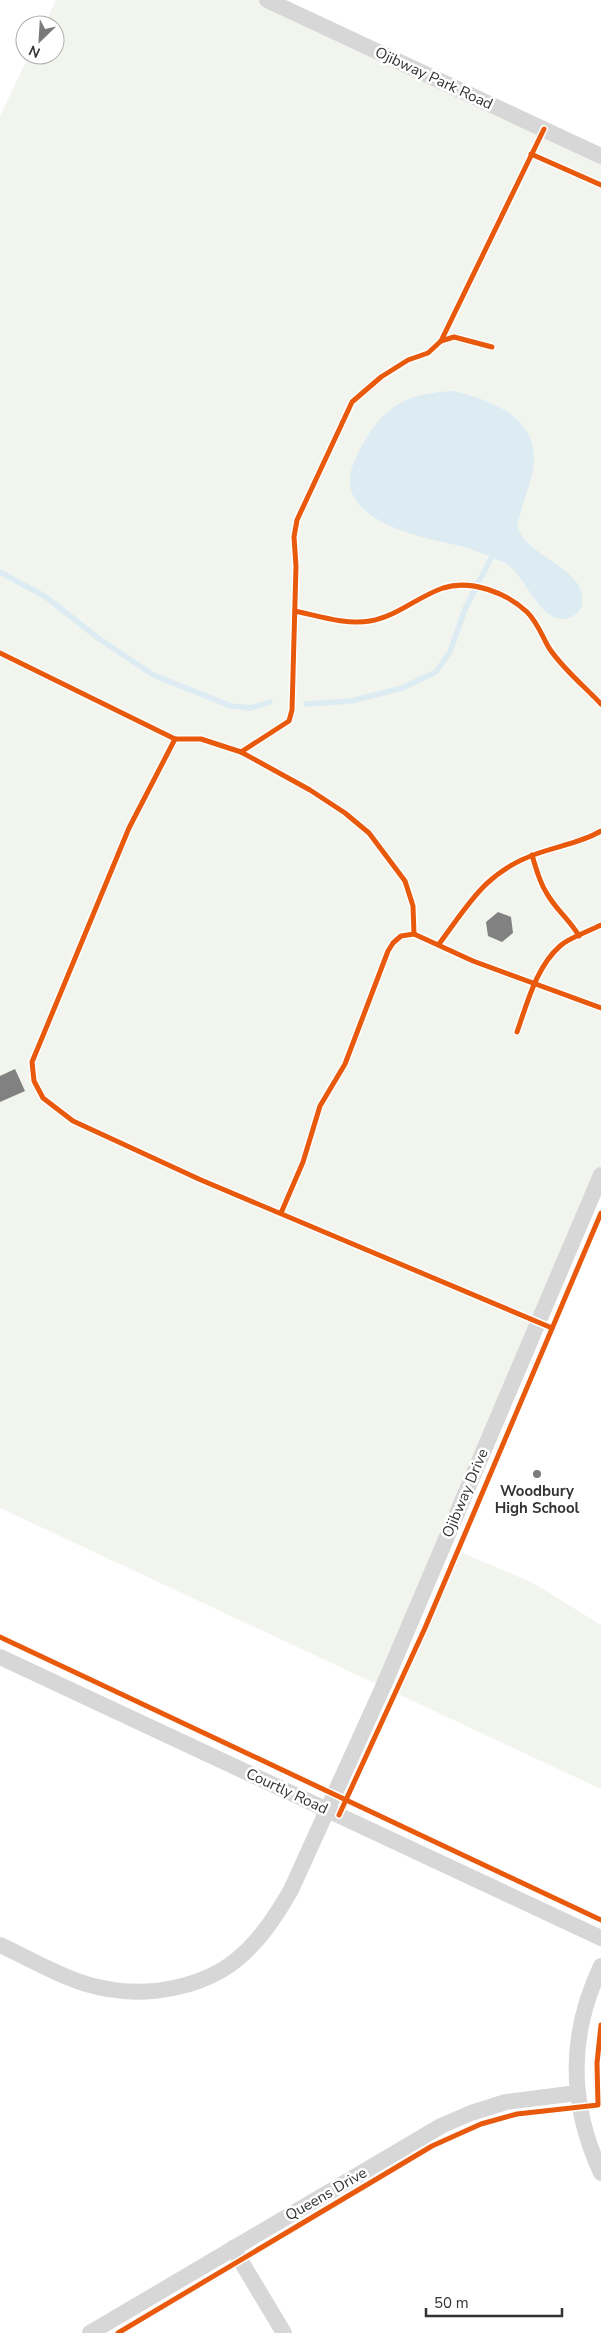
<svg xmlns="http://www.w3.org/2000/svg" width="601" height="2333" font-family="'Nunito Sans',sans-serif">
<rect width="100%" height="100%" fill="#fff"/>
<g fill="#f1f5ed">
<path d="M 56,0 L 267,0 L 601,156 L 601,1175 L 383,1687 L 0,1508 L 0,116 L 29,55 L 55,55 L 55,25 L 44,25 Z"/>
<path d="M 458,1551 L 533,1583 L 601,1625 L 601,1789 L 396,1693 Z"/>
</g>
<path fill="#ddebf3" d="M 454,391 C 489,400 535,415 534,460 C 534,476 521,507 517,526 C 528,559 587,568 582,603 C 582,610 576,615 571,617 C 540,630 527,573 503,562 C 489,555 471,549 456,545 C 424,538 346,523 350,477 C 352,462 361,447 368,435 C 390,401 414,393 454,391 Z"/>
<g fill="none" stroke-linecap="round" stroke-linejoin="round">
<g stroke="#ddebf3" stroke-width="5.5">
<path d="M 0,572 L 46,597 L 98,638 L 153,675 L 231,706 L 251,708 L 270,702"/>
<path d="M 306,704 L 351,701 L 402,688 L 436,672 L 450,652 L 465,609 L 491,558"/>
</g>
</g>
<g fill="#818181">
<path d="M 498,912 L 511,917 L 513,933 L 502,942 L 488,936 L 486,922 Z"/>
<path d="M 15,1069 L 25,1091 L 0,1102 L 0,1076 Z"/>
</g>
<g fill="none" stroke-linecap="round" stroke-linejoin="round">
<g stroke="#d7d7d7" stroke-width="16">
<path d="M 267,0 L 601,156"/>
<path d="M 0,1657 L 601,1938"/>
<path d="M 0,1945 C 35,1961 70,1983 108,1989 C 149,1997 202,1987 235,1961 C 259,1942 276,1916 291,1890 L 383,1687 L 601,1175"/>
<path d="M 601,1966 C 568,2036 569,2103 601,2173"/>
<path d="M 233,2248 L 284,2333"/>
<path d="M 90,2333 L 441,2126 L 471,2113 L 506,2102 L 577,2093"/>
</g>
<g stroke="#fff" stroke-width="8">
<g id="cycleway">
<path d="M 531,154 L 601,185"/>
<path d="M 441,341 L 544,129"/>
<path d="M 295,611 C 319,616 345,625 370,621 C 398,616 417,597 443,588 C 471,579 507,593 527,612 C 538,623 542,636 549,648 C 563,669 584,686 601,704"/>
<path d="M 0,653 L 175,739 L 201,739 L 241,752 L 310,790 L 345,813 L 369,833 L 405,881 L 413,906 L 414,934"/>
<path d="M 175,739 L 129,828 L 32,1062 L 34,1081 L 43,1098 L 73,1121 L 201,1180 L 552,1328"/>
<path d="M 241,752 L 289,721 L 292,710 L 296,566 L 294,537 L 297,520 L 352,402 L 381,377 L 408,360 L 428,353 L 441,341 L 454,337 L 492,347"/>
<path d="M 532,855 C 536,868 539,881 546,892 C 555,909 570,920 579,936"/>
<path d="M 439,944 C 469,904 485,872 536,854 C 557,846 581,843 601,831"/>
<path d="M 517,1032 C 527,1004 536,967 560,946 C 570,937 588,932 601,925"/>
<path d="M 281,1213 L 303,1162 L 320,1106 L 345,1064 L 388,951 L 393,943 L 401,936 L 414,934 L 473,961 L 601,1008"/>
<path d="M 0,1637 L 601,1920"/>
<path d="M 339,1815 L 425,1628 L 601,1213"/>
<path d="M 118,2333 L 432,2146 L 481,2124 L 517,2114 L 598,2105 L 597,2063 L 601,2025"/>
</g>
</g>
<use href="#cycleway" stroke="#e8590c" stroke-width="5"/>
</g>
<circle fill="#7a7a7a" stroke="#fff" stroke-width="2" cx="537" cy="1474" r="5"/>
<g text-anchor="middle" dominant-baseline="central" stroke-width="5" stroke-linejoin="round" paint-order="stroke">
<g font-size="15" fill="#333" stroke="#fff">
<text transform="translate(434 78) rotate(25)">Ojibway Park Road</text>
<text transform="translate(465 1493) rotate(-67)">Ojibway Drive</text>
<text transform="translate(287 1791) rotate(25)">Courtly Road</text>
<text transform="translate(326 2194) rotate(-30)">Queens Drive</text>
</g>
<g font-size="15" font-weight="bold" fill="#333" stroke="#fff">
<text x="537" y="1491">Woodbury<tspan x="537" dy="17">High School</tspan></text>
</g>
</g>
<g transform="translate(40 40) rotate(205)"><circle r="24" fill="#ffffff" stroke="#adadad"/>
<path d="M0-4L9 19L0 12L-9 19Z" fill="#7a7a7a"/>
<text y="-8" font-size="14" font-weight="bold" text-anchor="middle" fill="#333333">N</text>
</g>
<path d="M426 2308v8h136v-8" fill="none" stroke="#333333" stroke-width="2.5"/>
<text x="434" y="2308" font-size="15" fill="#333333" stroke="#ffffff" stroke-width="4" paint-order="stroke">50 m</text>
</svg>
